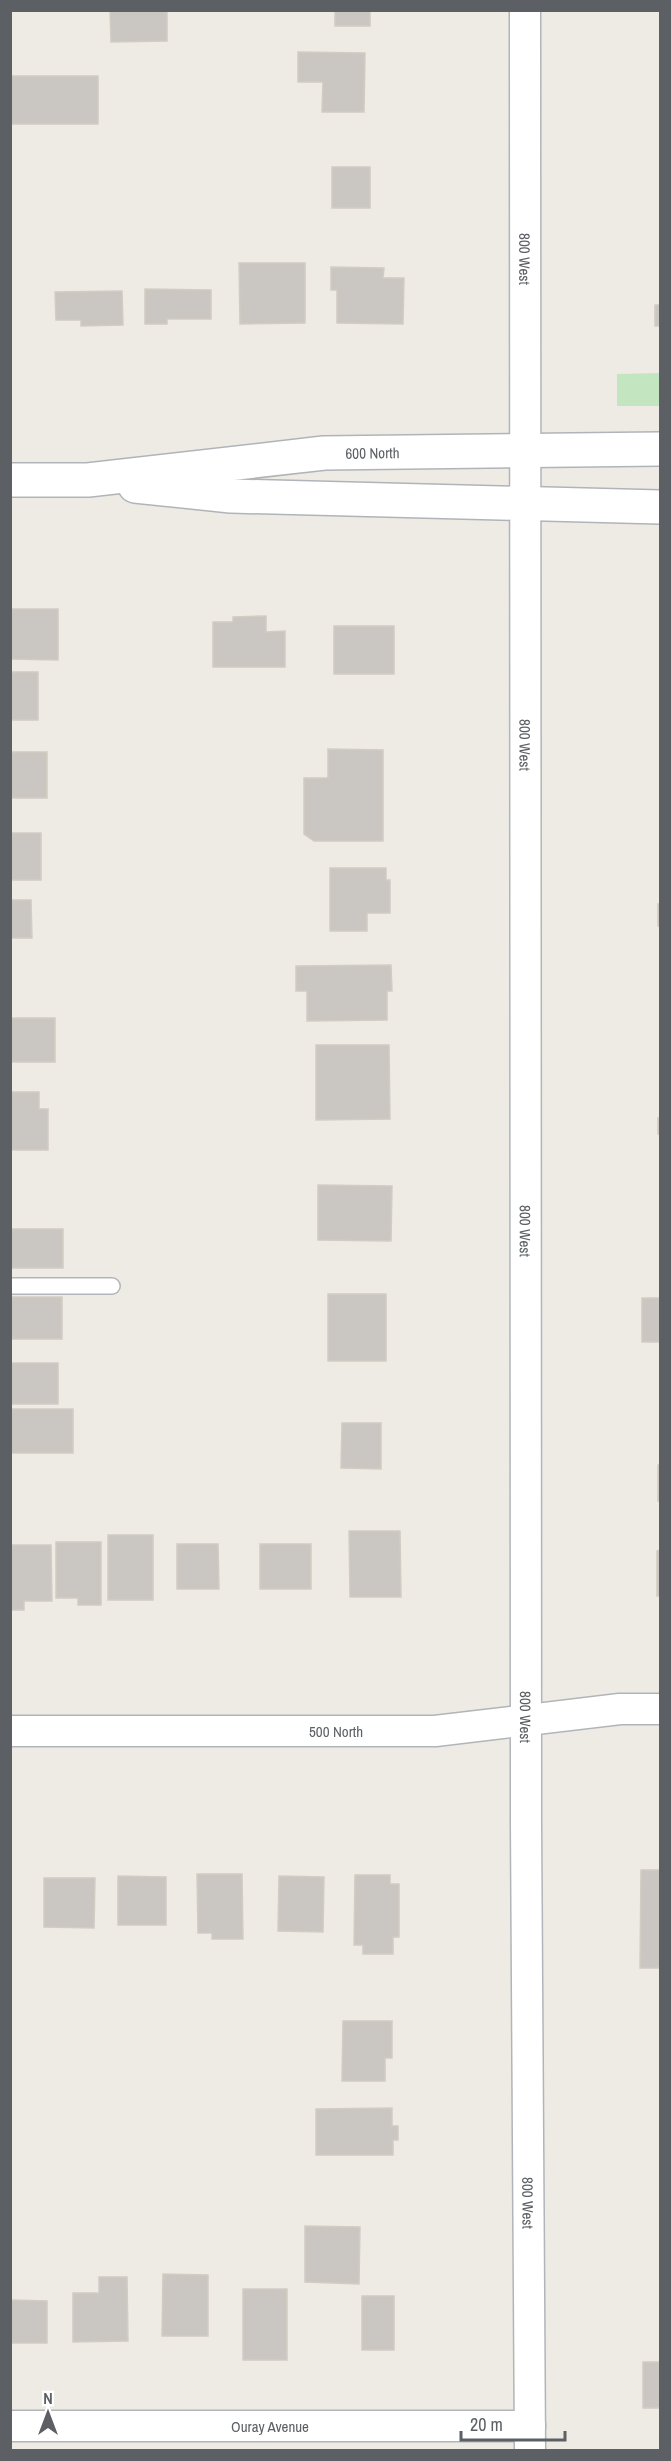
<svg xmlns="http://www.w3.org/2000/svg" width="671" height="2461" font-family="'Archivo Narrow',sans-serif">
<rect width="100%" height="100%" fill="#eeebe4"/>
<path fill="#c3e6c0" d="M 660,373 L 660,406 L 617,406 L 617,374 Z"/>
<g fill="#cac6c1" stroke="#d3ccc2" stroke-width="1.5">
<path d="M 110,10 L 167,10 L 167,41 L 111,42 Z"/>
<path d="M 370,10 L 370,26 L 335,26 L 335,11 L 327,11 Z"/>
<path d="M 298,52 L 365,53 L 364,112 L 322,112 L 323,82 L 298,82 Z"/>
<rect x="10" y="76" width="88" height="48"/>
<rect x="332" y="167" width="38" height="41"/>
<path d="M 239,263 L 305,263 L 305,323 L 240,324 Z"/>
<path d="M 331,267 L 384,268 L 383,278 L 404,278 L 403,324 L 337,323 L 337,290 L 331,290 Z"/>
<path d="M 145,289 L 211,290 L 211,319 L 167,319 L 167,324 L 145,324 Z"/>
<path d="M 122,291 L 123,325 L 81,326 L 81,320 L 56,320 L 55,292 Z"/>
<path d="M 655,305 L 660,305 L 660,343 L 660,326 L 655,326 Z"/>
<path d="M 10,609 L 58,609 L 58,660 L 10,659 Z"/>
<path d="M 266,616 L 266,632 L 285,631 L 285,667 L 213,667 L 213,622 L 233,622 L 233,617 Z"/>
<rect x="334" y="626" width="60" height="48"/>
<rect x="10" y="672" width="28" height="48"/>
<path d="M 328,749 L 383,750 L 383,841 L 314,841 L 304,834 L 304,778 L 328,778 Z"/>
<rect x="10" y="752" width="37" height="46"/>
<rect x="10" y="833" width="31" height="47"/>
<path d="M 330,868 L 386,868 L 386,880 L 390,880 L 390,913 L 367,913 L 367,931 L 330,931 Z"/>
<path d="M 10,900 L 31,900 L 32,938 L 10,938 Z"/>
<rect x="658" y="904" width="2" height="22"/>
<path d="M 391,965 L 392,991 L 387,991 L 387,1020 L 307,1021 L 307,991 L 296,991 L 296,966 Z"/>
<rect x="10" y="1018" width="45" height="44"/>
<path d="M 316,1045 L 389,1045 L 390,1119 L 316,1120 Z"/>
<path d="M 10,1092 L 39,1092 L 39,1109 L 48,1109 L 48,1150 L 10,1150 Z"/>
<rect x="658" y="1118" width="2" height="16"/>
<path d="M 318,1185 L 392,1186 L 391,1241 L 318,1240 Z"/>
<rect x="10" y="1229" width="53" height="39"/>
<rect x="328" y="1294" width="58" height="67"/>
<rect x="10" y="1297" width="52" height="42"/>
<rect x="642" y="1298" width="18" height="44"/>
<rect x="10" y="1363" width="48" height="41"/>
<rect x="10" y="1409" width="63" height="44"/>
<path d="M 342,1423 L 381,1423 L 381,1469 L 341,1468 Z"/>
<rect x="658" y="1465" width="2" height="36"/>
<path d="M 349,1531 L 400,1531 L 401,1597 L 350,1597 Z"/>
<rect x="108" y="1535" width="45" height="65"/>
<path d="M 56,1542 L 101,1542 L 101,1605 L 78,1605 L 78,1598 L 56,1598 Z"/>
<path d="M 177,1544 L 218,1544 L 219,1589 L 177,1589 Z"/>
<rect x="260" y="1544" width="51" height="45"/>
<path d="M 10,1545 L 51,1545 L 52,1601 L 24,1601 L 24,1610 L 10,1610 Z"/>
<path d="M 660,1550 L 660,1596 L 657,1596 L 657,1551 Z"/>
<path d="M 641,1870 L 660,1870 L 660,1968 L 640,1968 Z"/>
<path d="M 197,1874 L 242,1874 L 243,1939 L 212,1939 L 212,1933 L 198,1933 Z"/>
<path d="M 355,1875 L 390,1875 L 390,1884 L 399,1884 L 399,1937 L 393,1937 L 393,1954 L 363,1954 L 363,1945 L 354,1945 Z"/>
<path d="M 118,1876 L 166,1877 L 166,1925 L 118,1925 Z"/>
<path d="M 279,1876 L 324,1877 L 323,1932 L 278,1931 Z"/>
<path d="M 44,1878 L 95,1878 L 94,1928 L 44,1927 Z"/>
<path d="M 343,2021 L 392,2021 L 392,2058 L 385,2058 L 385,2081 L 342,2081 Z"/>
<path d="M 392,2108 L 392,2126 L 398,2126 L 398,2140 L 393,2140 L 393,2155 L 316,2155 L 316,2109 Z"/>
<path d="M 305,2226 L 360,2227 L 359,2284 L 305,2282 Z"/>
<path d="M 163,2274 L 208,2275 L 208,2336 L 162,2336 Z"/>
<path d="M 99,2277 L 127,2277 L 128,2341 L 73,2342 L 73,2293 L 99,2293 Z"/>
<rect x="243" y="2289" width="44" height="71"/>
<rect x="362" y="2296" width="32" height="54"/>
<path d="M 10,2300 L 47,2301 L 47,2343 L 10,2343 Z"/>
<rect x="643" y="2362" width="17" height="46"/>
</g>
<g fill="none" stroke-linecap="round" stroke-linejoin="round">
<g stroke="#b1b5b9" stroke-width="18">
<path id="service" d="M 10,1286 L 112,1286"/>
</g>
<g stroke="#b1b5b9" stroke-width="33">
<g id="minor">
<path id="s1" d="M 525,10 L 526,1823 L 530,2450"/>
<path id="s2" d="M 10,1731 L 435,1731 L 620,1709 L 660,1709"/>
<path id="s3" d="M 10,2426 L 530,2426"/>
</g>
</g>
<g stroke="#b0b4b9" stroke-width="36">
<g id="secondary">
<path id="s4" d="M 10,480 L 88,480 L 324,453 L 660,449"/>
<path d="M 135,486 L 231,496 L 660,507"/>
</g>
</g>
<use href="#service" stroke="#fff" stroke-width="15"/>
<use href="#minor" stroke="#fff" stroke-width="30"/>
<use href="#secondary" stroke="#fff" stroke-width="33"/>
</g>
<g text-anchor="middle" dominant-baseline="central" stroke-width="6" stroke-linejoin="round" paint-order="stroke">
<g font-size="15" fill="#5c6064" stroke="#fff">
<text stroke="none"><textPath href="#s1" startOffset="249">800 West</textPath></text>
<text stroke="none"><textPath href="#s4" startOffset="364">600 North</textPath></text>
<text stroke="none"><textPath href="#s1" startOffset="735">800 West</textPath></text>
<text stroke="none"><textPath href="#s1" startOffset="1221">800 West</textPath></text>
<text stroke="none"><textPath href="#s1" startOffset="1707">800 West</textPath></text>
<text stroke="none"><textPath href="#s2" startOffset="326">500 North</textPath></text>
<text stroke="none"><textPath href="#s1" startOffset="2193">800 West</textPath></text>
<text stroke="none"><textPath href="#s3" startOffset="260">Ouray Avenue</textPath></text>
</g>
</g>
<rect width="671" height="2461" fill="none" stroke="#5c6064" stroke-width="24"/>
<g transform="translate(48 2413)" stroke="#ffffff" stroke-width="4.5" paint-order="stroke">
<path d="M0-4.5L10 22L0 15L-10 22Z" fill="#5c6064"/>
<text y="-9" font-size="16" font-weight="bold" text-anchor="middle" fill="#5c6064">N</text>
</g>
<path d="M461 2431v9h104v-9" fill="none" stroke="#5c6064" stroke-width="3"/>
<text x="470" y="2431" font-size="18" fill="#5c6064" stroke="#ffffff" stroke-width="4.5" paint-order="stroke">20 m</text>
</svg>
